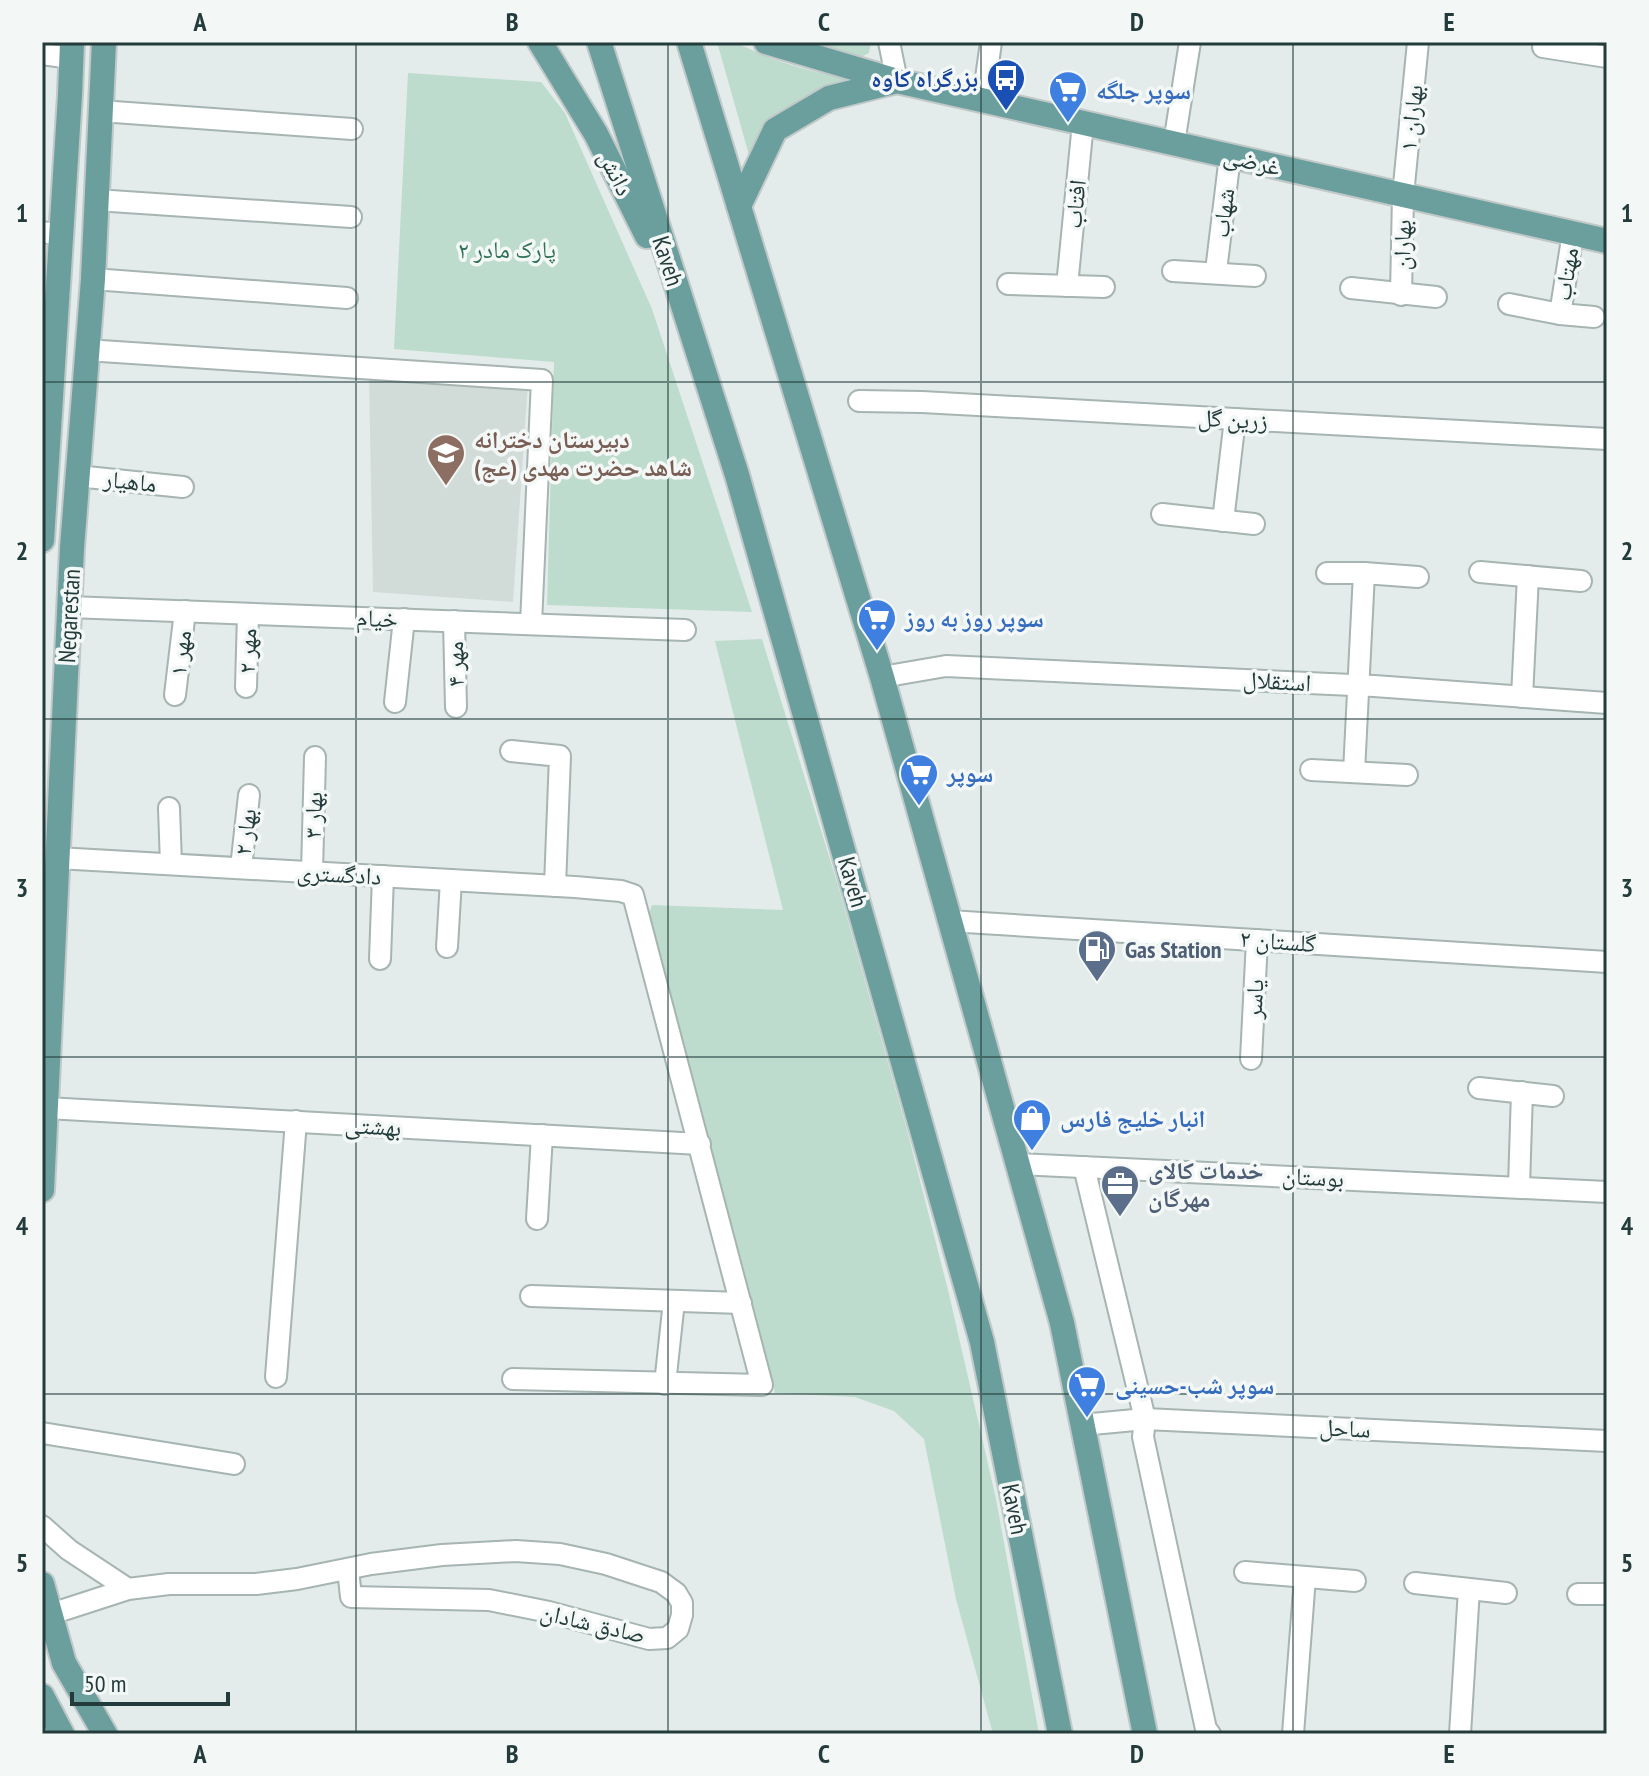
<svg xmlns="http://www.w3.org/2000/svg" width="1649" height="1776" font-family="'PT Sans Narrow','Noto Naskh Arabic',sans-serif">
<rect width="100%" height="100%" fill="#e3ecea"/>
<path fill="#d1dcd9" d="M 369,375 L 528,383 L 513,602 L 373,592 Z"/>
<g fill="#bddccd">
<path d="M 717,42 C 746,42 750,52 776,60 C 804,70 833,76 862,81 L 751,162 Z"/>
<path d="M 805,42 L 871,42 L 869,53 L 855,60 Z"/>
<path d="M 408,73 L 541,82 L 565,113 L 652,309 L 752,612 L 547,605 L 554,362 L 394,349 Z"/>
<path d="M 762,639 L 837,882 L 907,1130 L 948,1290 L 996,1499 L 1039,1734 L 993,1734 L 956,1599 L 924,1439 L 894,1411 L 855,1397 L 775,1393 L 648,916 L 652,905 L 783,910 L 715,641 Z"/>
</g>
<g fill="none" stroke-linecap="round" stroke-linejoin="round">
<g stroke="#a6b4b2" stroke-width="24">
<g id="minor">
<path d="M 889,42 L 897,81"/>
<path d="M 1543,47 L 1607,57"/>
<path d="M 42,54 L 71,58"/>
<path d="M 983,100 L 991,42"/>
<path d="M 100,111 L 352,129"/>
<path d="M 1174,143 L 1190,42"/>
<path d="M 96,200 L 351,217"/>
<path d="M 42,232 L 61,235"/>
<path d="M 1173,271 L 1255,276"/>
<path d="M 1216,271 L 1230,156"/>
<path d="M 93,279 L 347,298"/>
<path d="M 1008,284 L 1104,287"/>
<path d="M 1067,286 L 1083,123"/>
<path d="M 1351,288 L 1436,297"/>
<path d="M 1401,295 L 1403,195 L 1418,42"/>
<path d="M 1509,304 L 1560,314 L 1594,317"/>
<path d="M 1560,314 L 1573,233"/>
<path d="M 86,350 L 542,380 L 531,624"/>
<path d="M 859,401 L 922,402 L 1607,439"/>
<path d="M 77,476 L 183,487"/>
<path d="M 1162,514 L 1254,524"/>
<path d="M 1223,521 L 1235,419"/>
<path d="M 1480,572 L 1581,581"/>
<path d="M 1327,573 L 1364,573"/>
<path d="M 69,607 L 685,630"/>
<path d="M 454,621 L 456,707"/>
<path d="M 882,677 L 946,666 L 1374,686 L 1607,703"/>
<path d="M 246,687 L 248,614"/>
<path d="M 175,695 L 185,611"/>
<path d="M 1522,697 L 1528,576"/>
<path d="M 395,702 L 404,619"/>
<path d="M 511,751 L 560,756 L 555,886"/>
<path d="M 1311,770 L 1407,775"/>
<path d="M 1354,772 L 1364,573 L 1418,577"/>
<path d="M 169,808 L 171,864"/>
<path d="M 57,858 L 575,887 L 621,891 L 633,895 L 762,1385 L 513,1379"/>
<path d="M 241,868 L 249,795"/>
<path d="M 312,872 L 315,757"/>
<path d="M 949,921 L 1607,962"/>
<path d="M 447,947 L 451,880"/>
<path d="M 380,959 L 383,876"/>
<path d="M 1251,1059 L 1257,940"/>
<path d="M 1479,1088 L 1553,1096"/>
<path d="M 46,1108 L 700,1144"/>
<path d="M 1018,1164 L 1607,1192"/>
<path d="M 1084,1167 L 1145,1419 L 1143,1437 L 1206,1729 L 1210,1734"/>
<path d="M 1519,1186 L 1522,1092"/>
<path d="M 537,1219 L 542,1135"/>
<path d="M 531,1296 L 741,1303"/>
<path d="M 276,1377 L 296,1121"/>
<path d="M 665,1384 L 674,1301"/>
<path d="M 1082,1425 L 1145,1419 L 1607,1441"/>
<path d="M 42,1433 L 234,1464"/>
<path d="M 42,1526 L 69,1550 L 128,1589"/>
<path d="M 1245,1572 L 1355,1581"/>
<path d="M 1415,1583 L 1506,1593"/>
<path d="M 1578,1594 L 1607,1594"/>
<path d="M 51,1614 L 128,1589 L 169,1584 L 256,1584 L 297,1579 L 371,1564 L 442,1555 L 516,1551 L 560,1554 L 606,1564 L 661,1582 L 676,1593 L 682,1603 L 682,1615 L 678,1629 L 667,1638 L 649,1639 L 549,1612 L 489,1600 L 351,1597 L 348,1569"/>
<path d="M 1293,1734 L 1305,1577"/>
<path d="M 1460,1734 L 1469,1589"/>
</g>
</g>
<g stroke="#c1c8c8" stroke-width="28">
<g id="major">
<path d="M 540,42 L 596,134 L 647,236"/>
<path d="M 599,42 L 737,475 L 982,1342 L 1060,1734"/>
<path d="M 689,42 L 882,677 L 1062,1323 L 1145,1734"/>
<path d="M 766,42 L 897,81 L 1607,241"/>
<path d="M 739,206 L 775,130 L 829,98 L 897,81"/>
<path d="M 42,540 L 70,95 L 72,42"/>
<path d="M 42,1190 L 72,548 L 93,279 L 104,42"/>
<path d="M 42,1584 L 64,1663 L 105,1734"/>
<path d="M 42,1696 L 62,1734"/>
</g>
</g>
<use href="#minor" stroke="#fff" stroke-width="20"/>
<use href="#major" stroke="#6a9f9e" stroke-width="24"/>
</g>
<path fill="none" stroke="#233c3b" stroke-width="2" stroke-opacity="0.55" d="M 356,42 L 356,1734M 668,42 L 668,1734M 981,42 L 981,1734M 1293,42 L 1293,1734M 42,382 L 1607,382M 42,719 L 1607,719M 42,1057 L 1607,1057M 42,1394 L 1607,1394"/>
<defs>
<g id="bus-pin" transform="scale(2)"><path d="M0 17L-7.5 6A9.5 9.5 0 1 1 7.5 6Z" fill="#1a4fb4" stroke="#f3f8f7"/><path d="M-5-6H5V4H4V6H2V4H-2V6H-4V4H-5ZM-3.5-4V0h7V-4ZM-3.5 1.2v1.5H-2V1.2ZM2 1.2v1.5H3.5V1.2Z" fill="#fff"/></g>
<g id="supermarket-pin" transform="scale(2)"><path d="M0 17L-7.5 6A9.5 9.5 0 1 1 7.5 6Z" fill="#3f7fe0" stroke="#f3f8f7"/><path d="M-6-5.5h2.5l.6 2H6L4.5 2H-2.5L-4.4-4H-6ZM-1.5 3.2a1.3 1.3 0 1 0 .1 0ZM3 3.2a1.3 1.3 0 1 0 .1 0Z" fill="#fff"/></g>
<g id="school-pin" transform="scale(2)"><path d="M0 17L-7.5 6A9.5 9.5 0 1 1 7.5 6Z" fill="#8d6e63" stroke="#f3f8f7"/><path d="M0-5L7-2L0 1L-7-2ZM-4 1L0 2.5L4 1V4Q0 6-4 4Z" fill="#fff"/></g>
<g id="fuel-pin" transform="scale(2)"><path d="M0 17L-7.5 6A9.5 9.5 0 1 1 7.5 6Z" fill="#5c6f8a" stroke="#f3f8f7"/><path d="M-5.5-6h7V0h2V4h1.3V-2.5L3-4.5l.8-.8L6-3V5H2.5V1h-1V6h-7ZM-4.2-4.7v3.2H.2V-4.7Z" fill="#fff"/></g>
<g id="shop-pin" transform="scale(2)"><path d="M0 17L-7.5 6A9.5 9.5 0 1 1 7.5 6Z" fill="#3f7fe0" stroke="#f3f8f7"/><path d="M-5-2.5h2.3a2.7 3.5 0 0 1 5.4 0H5L5.5 6h-11ZM-1.5-2.5h3a1.5 2.3 0 0 0-3 0Z" fill="#fff"/></g>
<g id="office-pin" transform="scale(2)"><path d="M0 17L-7.5 6A9.5 9.5 0 1 1 7.5 6Z" fill="#5c6f8a" stroke="#f3f8f7"/><path d="M-6-3h4V-5.5h4V-3h4V5H-6ZM-1-4.5V-3h2v-1.5ZM-6 0V1H6V0Z" fill="#fff"/></g>
</defs>
<g fill-rule="evenodd">
<use href="#bus-pin" x="1006" y="78"/>
<use href="#supermarket-pin" x="1068" y="90"/>
<use href="#school-pin" x="446" y="453"/>
<use href="#supermarket-pin" x="877" y="618"/>
<use href="#supermarket-pin" x="919" y="773"/>
<use href="#fuel-pin" x="1097" y="949"/>
<use href="#shop-pin" x="1032" y="1118"/>
<use href="#office-pin" x="1120" y="1184"/>
<use href="#supermarket-pin" x="1087" y="1385"/>
</g>
<g text-anchor="middle" dominant-baseline="central" stroke-width="7" stroke-linejoin="round" paint-order="stroke">
<g font-size="24" font-weight="bold" fill="#164399" stroke="#f3f8f7" text-anchor="end">
<text x="978" y="78">بزرگراه کاوه</text>
</g>
<g font-size="24" font-weight="bold" fill="#366cbe" stroke="#f3f8f7" text-anchor="start">
<text x="1096" y="90">سوپر جلگه</text>
<text x="905" y="618">سوپر روز به روز</text>
<text x="947" y="773">سوپر</text>
<text x="1060" y="1118">انبار خلیج فارس</text>
<text x="1115" y="1385">سوپر شب-حسینی</text>
</g>
<g font-size="24" fill="#233c3b" stroke="#f3f8f7">
<text transform="translate(1411 118) rotate(-84)">بهاران ۱</text>
<text transform="translate(1252 161) rotate(13)">غرضی</text>
<text transform="translate(616 173) rotate(63)">دانش</text>
<text transform="translate(1075 204) rotate(-84)">افتاب</text>
<text transform="translate(1223 213) rotate(-83)">شهاب</text>
<text transform="translate(1402 245) rotate(-89)">بهاران</text>
<text transform="translate(668 261) rotate(72)">Kaveh</text>
<text transform="translate(1566 274) rotate(-81)">مهتاب</text>
<text transform="translate(1233 419) rotate(3)">زرین گل</text>
<text transform="translate(130 481) rotate(6)">ماهیار</text>
<text transform="translate(69 616) rotate(-87)">Negarestan</text>
<text transform="translate(377 618) rotate(2)">خیام</text>
<text transform="translate(247 651) rotate(-88)">مهر ۲</text>
<text transform="translate(180 653) rotate(-83)">مهر ۱</text>
<text transform="translate(455 664) rotate(-91)">مهر ۴</text>
<text transform="translate(1277 681) rotate(3)">استقلال</text>
<text transform="translate(313 815) rotate(-88)">بهار ۳</text>
<text transform="translate(245 832) rotate(-83)">بهار ۲</text>
<text transform="translate(339 874) rotate(3)">دادگستری</text>
<text transform="translate(853 882) rotate(74)">Kaveh</text>
<text transform="translate(1278 941) rotate(4)">گلستان ۲</text>
<text transform="translate(1254 999) rotate(-87)">یاسر</text>
<text transform="translate(373 1126) rotate(3)">بهشتی</text>
<text transform="translate(1313 1177) rotate(3)">بوستان</text>
<text transform="translate(1345 1428) rotate(3)">ساحل</text>
<text transform="translate(1015 1509) rotate(79)">Kaveh</text>
<text transform="translate(593 1623) rotate(13)">صادق شادان</text>
</g>
<g font-size="24" fill="#307158" stroke="#f3f8f7">
<text x="507" y="249">پارک مادر ۲</text>
</g>
<g font-size="24" font-weight="bold" fill="#785e54" stroke="#f3f8f7" text-anchor="start">
<text x="474" y="439">دبیرستان دخترانه<tspan x="474" dy="28">شاهد حضرت مهدی (عج)</tspan></text>
</g>
<g font-size="24" font-weight="bold" fill="#4e5e75" stroke="#f3f8f7" text-anchor="start">
<text x="1125" y="949">Gas Station</text>
<text x="1148" y="1170">خدمات کالای<tspan x="1148" dy="28">مهرگان</tspan></text>
</g>
</g>
<rect width="1649" height="1776" fill="none" stroke="#f3f8f7" stroke-width="88"/>
<path d="M72 1692v12h156v-12" fill="none" stroke="#233c3b" stroke-width="4"/>
<text x="84" y="1692" font-size="24" fill="#233c3b" stroke="#f3f8f7" stroke-width="6" paint-order="stroke">50 m</text>
<rect x="44" y="44" width="1561" height="1688" fill="none" stroke="#233c3b" stroke-width="3"/>
<g font-size="26" text-anchor="middle" font-weight="bold" fill="#233c3b">
<text x="200" y="31">A</text>
<text x="512" y="31">B</text>
<text x="824" y="31">C</text>
<text x="1137" y="31">D</text>
<text x="1449" y="31">E</text>
<text x="22" y="222">1</text>
<text x="1627" y="222">1</text>
<text x="22" y="560">2</text>
<text x="1627" y="560">2</text>
<text x="22" y="897">3</text>
<text x="1627" y="897">3</text>
<text x="22" y="1235">4</text>
<text x="1627" y="1235">4</text>
<text x="22" y="1572">5</text>
<text x="1627" y="1572">5</text>
<text x="200" y="1763">A</text>
<text x="512" y="1763">B</text>
<text x="824" y="1763">C</text>
<text x="1137" y="1763">D</text>
<text x="1449" y="1763">E</text>
</g>
</svg>
